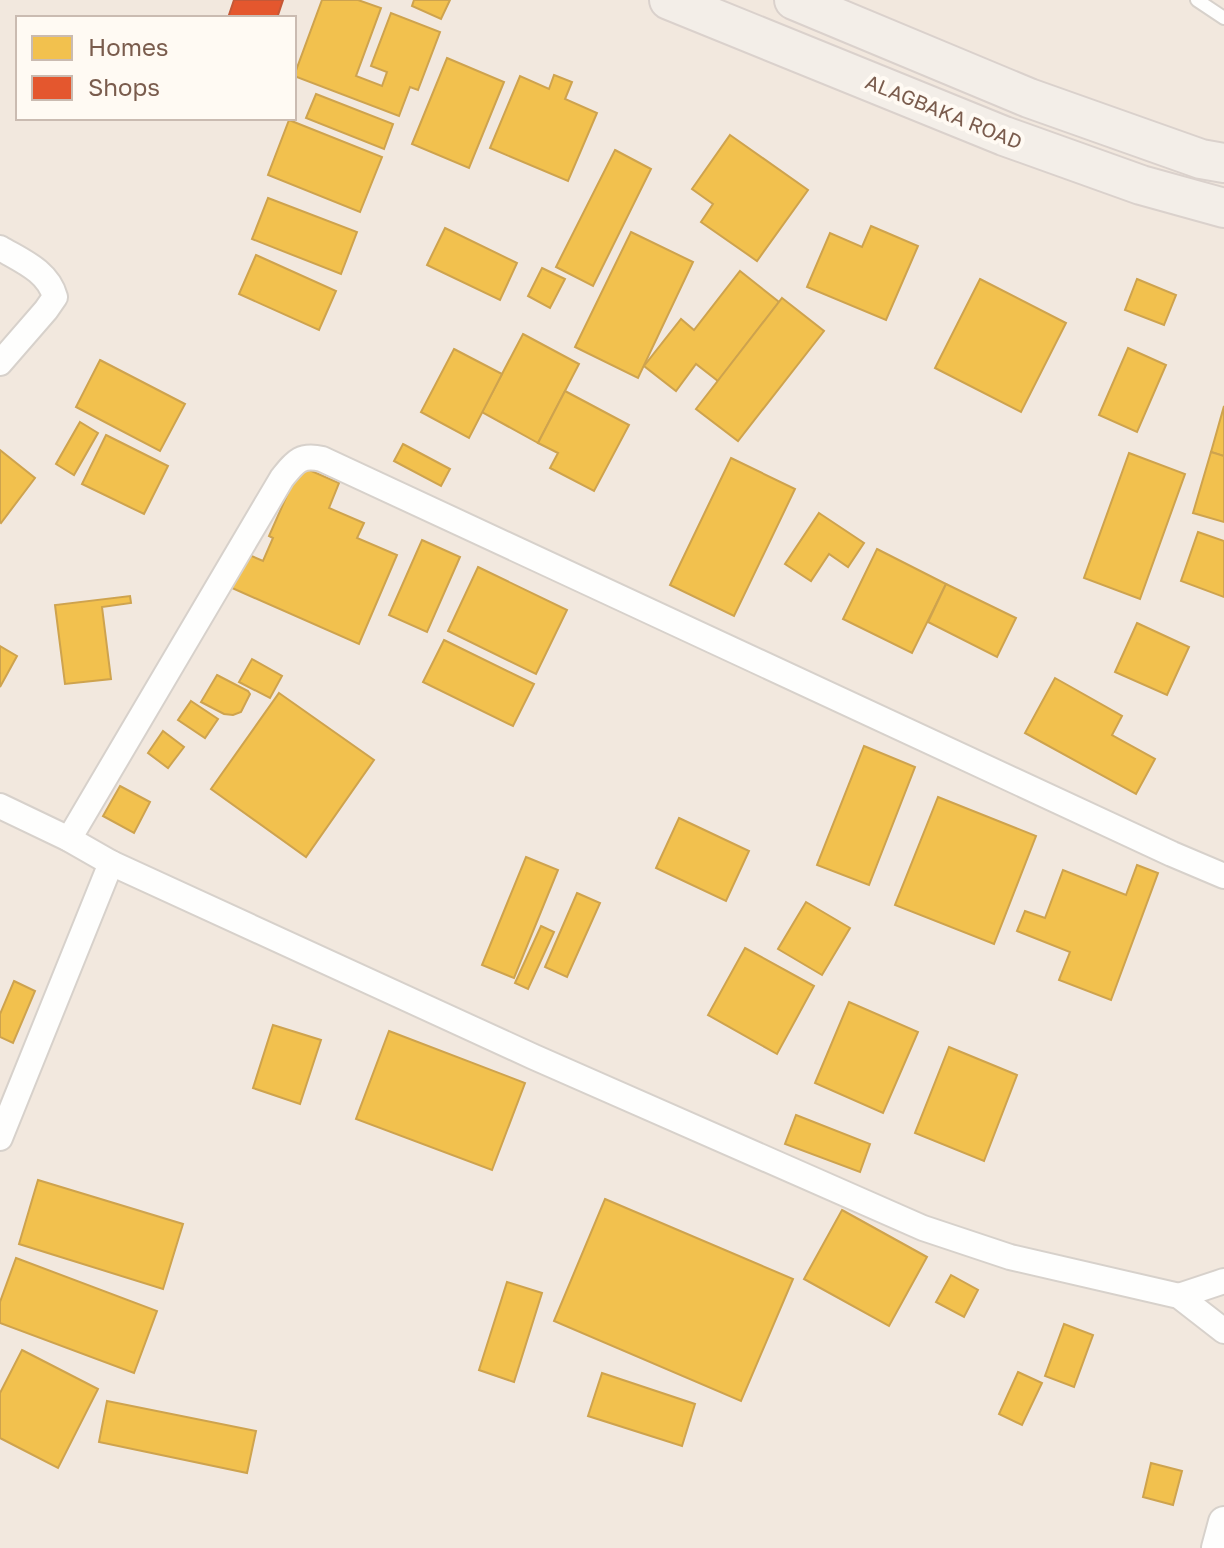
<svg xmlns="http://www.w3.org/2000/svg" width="1224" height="1548" font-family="'Golos Text',sans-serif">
<rect width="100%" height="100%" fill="#f9f5f0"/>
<path fill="#f2e8de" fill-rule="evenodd" d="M 0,0 L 1224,0 L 1224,1548 L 0,1548 ZM 18,18 L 294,18 L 294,118 L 18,118 Z"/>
<g fill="#f2c14e" stroke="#cea34e" stroke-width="2">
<path d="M 322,0 L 358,0 L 381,8 L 356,76 L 382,86 L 387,72 L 371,66 L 391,13 L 440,32 L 418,90 L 410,87 L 399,116 L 294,76 Z"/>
<path d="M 414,0 L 450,0 L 441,19 L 412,6 Z"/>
<path d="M 447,58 L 504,82 L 469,168 L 412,144 Z"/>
<path d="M 554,75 L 572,82 L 565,99 L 597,113 L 568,181 L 490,148 L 520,76 L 549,89 Z"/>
<path d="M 316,94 L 393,124 L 384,149 L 306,118 Z"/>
<path d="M 289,120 L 382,157 L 360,212 L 268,175 Z"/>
<path d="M 730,135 L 808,190 L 757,261 L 701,222 L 713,204 L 692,189 Z"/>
<path d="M 615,150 L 651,169 L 593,286 L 556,267 Z"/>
<path d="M 268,198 L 357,232 L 341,274 L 252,239 Z"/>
<path d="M 871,226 L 918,246 L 886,320 L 807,287 L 830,233 L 862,247 Z"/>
<path d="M 445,228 L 517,263 L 500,300 L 427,265 Z"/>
<path d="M 631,232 L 693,262 L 638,378 L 575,347 Z"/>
<path d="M 256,255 L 336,291 L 319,330 L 239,294 Z"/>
<path d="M 542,268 L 565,279 L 550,308 L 528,296 Z"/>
<path d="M 740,271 L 779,302 L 718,381 L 696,364 L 676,391 L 644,366 L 681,319 L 694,330 Z"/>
<path d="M 980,279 L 1066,323 L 1021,412 L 935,368 Z"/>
<path d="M 1137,279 L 1176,295 L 1164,325 L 1125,310 Z"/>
<path d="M 782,298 L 824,331 L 738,441 L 696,409 Z"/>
<path d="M 523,334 L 579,364 L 538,443 L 482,412 Z"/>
<path d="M 1128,348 L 1166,365 L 1137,432 L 1099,415 Z"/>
<path d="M 454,349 L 502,374 L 469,438 L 421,412 Z"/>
<path d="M 100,360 L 185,404 L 160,451 L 76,407 Z"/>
<path d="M 565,391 L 629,425 L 594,491 L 550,468 L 558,453 L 538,443 Z"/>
<path d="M 1224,406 L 1224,456 L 1211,452 Z"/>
<path d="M 80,422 L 98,433 L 74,475 L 56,464 Z"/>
<path d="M 106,435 L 168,466 L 144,514 L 82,484 Z"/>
<path d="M 403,444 L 450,469 L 441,486 L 394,461 Z"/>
<path d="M 0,450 L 35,478 L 1,523 L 0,522 Z"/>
<path d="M 1211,452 L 1224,456 L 1224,522 L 1193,513 Z"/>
<path d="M 1129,453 L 1185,474 L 1140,599 L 1084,578 Z"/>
<path d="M 731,458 L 795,489 L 734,616 L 670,585 Z"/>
<path d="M 300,466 L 339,483 L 329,508 L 364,523 L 357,538 L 397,555 L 359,644 L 232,588 L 247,554 L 263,561 L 273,538 L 269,536 Z"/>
<path d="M 819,513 L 864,543 L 848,567 L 829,554 L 811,581 L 785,564 Z"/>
<path d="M 1198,532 L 1224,541 L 1224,597 L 1181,581 Z"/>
<path d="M 422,540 L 460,557 L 427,632 L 389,615 Z"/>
<path d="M 877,549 L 946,584 L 912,653 L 843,619 Z"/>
<path d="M 478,567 L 567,610 L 536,674 L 448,631 Z"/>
<path d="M 946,584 L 1016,618 L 997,657 L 928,622 Z"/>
<path d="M 130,596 L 131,603 L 102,607 L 111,679 L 65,684 L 55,605 Z"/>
<path d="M 1137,623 L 1189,647 L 1167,695 L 1115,672 Z"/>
<path d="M 444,640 L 534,684 L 513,726 L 423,682 Z"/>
<path d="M 0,646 L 17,656 L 0,687 Z"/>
<path d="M 252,659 L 282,676 L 270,698 L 239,682 Z"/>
<path d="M 217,675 L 248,691 L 250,694 L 241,712 L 233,715 L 224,714 L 201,702 Z"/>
<path d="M 1055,678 L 1122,716 L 1112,735 L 1155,759 L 1136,794 L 1025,733 Z"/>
<path d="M 279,693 L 374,760 L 306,857 L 211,789 Z"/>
<path d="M 191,701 L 218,719 L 205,738 L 178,720 Z"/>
<path d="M 163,731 L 184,747 L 168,768 L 148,753 Z"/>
<path d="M 864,746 L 915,767 L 869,885 L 817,865 Z"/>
<path d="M 120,786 L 150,802 L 134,833 L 103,816 Z"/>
<path d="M 938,797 L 1036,836 L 994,944 L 895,905 Z"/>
<path d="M 679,818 L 749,851 L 726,901 L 656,868 Z"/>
<path d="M 526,857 L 558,870 L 514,978 L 482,965 Z"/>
<path d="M 1137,865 L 1158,873 L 1111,1000 L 1059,980 L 1070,952 L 1017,931 L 1025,911 L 1045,918 L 1063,870 L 1126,895 Z"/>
<path d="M 577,893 L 600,903 L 567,977 L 545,967 Z"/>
<path d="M 806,902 L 850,928 L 822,975 L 778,949 Z"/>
<path d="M 541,926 L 554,932 L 528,989 L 515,983 Z"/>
<path d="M 745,948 L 814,986 L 777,1054 L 708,1015 Z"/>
<path d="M 14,981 L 35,991 L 13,1043 L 0,1037 L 0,1014 Z"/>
<path d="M 849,1002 L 918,1032 L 883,1113 L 815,1083 Z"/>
<path d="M 273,1025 L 321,1040 L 300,1104 L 253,1088 Z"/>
<path d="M 389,1031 L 525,1083 L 492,1170 L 356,1119 Z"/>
<path d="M 949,1047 L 1017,1075 L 984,1161 L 915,1133 Z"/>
<path d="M 796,1115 L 870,1144 L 860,1172 L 785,1144 Z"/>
<path d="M 38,1180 L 183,1224 L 163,1289 L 19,1244 Z"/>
<path d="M 605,1199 L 793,1279 L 741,1401 L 554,1321 Z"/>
<path d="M 842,1210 L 927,1257 L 889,1326 L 804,1279 Z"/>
<path d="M 16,1258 L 157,1311 L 134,1373 L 0,1323 L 0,1302 Z"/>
<path d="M 951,1275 L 978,1290 L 964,1317 L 936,1302 Z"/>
<path d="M 507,1282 L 542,1293 L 514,1382 L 479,1370 Z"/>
<path d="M 1064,1324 L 1093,1335 L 1074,1387 L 1045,1376 Z"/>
<path d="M 22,1350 L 98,1389 L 58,1468 L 0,1438 L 0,1393 Z"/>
<path d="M 1018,1372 L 1042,1383 L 1022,1425 L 999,1414 Z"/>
<path d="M 602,1373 L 695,1404 L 682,1446 L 588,1416 Z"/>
<path d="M 107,1401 L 256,1431 L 247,1473 L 99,1442 Z"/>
<path d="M 1151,1463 L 1182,1471 L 1173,1505 L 1143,1497 Z"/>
</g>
<path fill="#e4572e" stroke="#c45837" stroke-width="2" d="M 234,0 L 283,0 L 277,18 L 228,18 Z"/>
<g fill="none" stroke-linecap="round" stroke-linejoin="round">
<g stroke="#d7d1cb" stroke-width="16">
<path id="service" d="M 1197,0 L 1224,18"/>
</g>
<g stroke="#d7d1cb" stroke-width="28">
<g id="minor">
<path d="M 0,248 C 22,261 48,271 55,297 L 46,310 L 0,363"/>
<path d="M 0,806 L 69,839 L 111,863 L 534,1057 L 923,1228 L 1010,1257 L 1179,1296 L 1224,1331"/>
<path d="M 69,839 L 282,478 C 295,462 300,454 322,459 L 1172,854 L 1224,876"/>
<path d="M 0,1138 L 111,863"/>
<path d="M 1179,1296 L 1224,1281"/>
</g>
</g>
<g stroke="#d7d1cb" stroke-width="34">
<path id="tertiary" d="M 1217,1548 L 1224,1522"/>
</g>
<g stroke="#dad1cc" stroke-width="42">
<g id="primary">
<path d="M 669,0 L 1004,136 L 1141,185 L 1224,208"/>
<path d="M 794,0 L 1029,98 L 1201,159 L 1224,163"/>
</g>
</g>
<use href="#service" stroke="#fefefd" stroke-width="12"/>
<use href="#minor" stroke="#fefefd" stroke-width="24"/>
<use href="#tertiary" stroke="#fefefd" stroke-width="30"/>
<use href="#primary" stroke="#f3eee8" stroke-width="38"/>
</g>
<g text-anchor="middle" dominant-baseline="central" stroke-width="8" stroke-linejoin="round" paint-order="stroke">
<g font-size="20" fill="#7a5c4d" stroke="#fffaf3">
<text transform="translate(944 111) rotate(22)">ALAGBAKA ROAD</text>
</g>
</g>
<rect x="16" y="16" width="280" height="104" fill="#fffaf3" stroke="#cabbb1" stroke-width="2"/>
<rect x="32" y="36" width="40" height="24" fill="#f2c14e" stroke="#cabbb1" stroke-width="2"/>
<text x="88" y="56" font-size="24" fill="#7a5c4d">Homes</text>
<rect x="32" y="76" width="40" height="24" fill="#e4572e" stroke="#cabbb1" stroke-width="2"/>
<text x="88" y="96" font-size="24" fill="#7a5c4d">Shops</text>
</svg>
